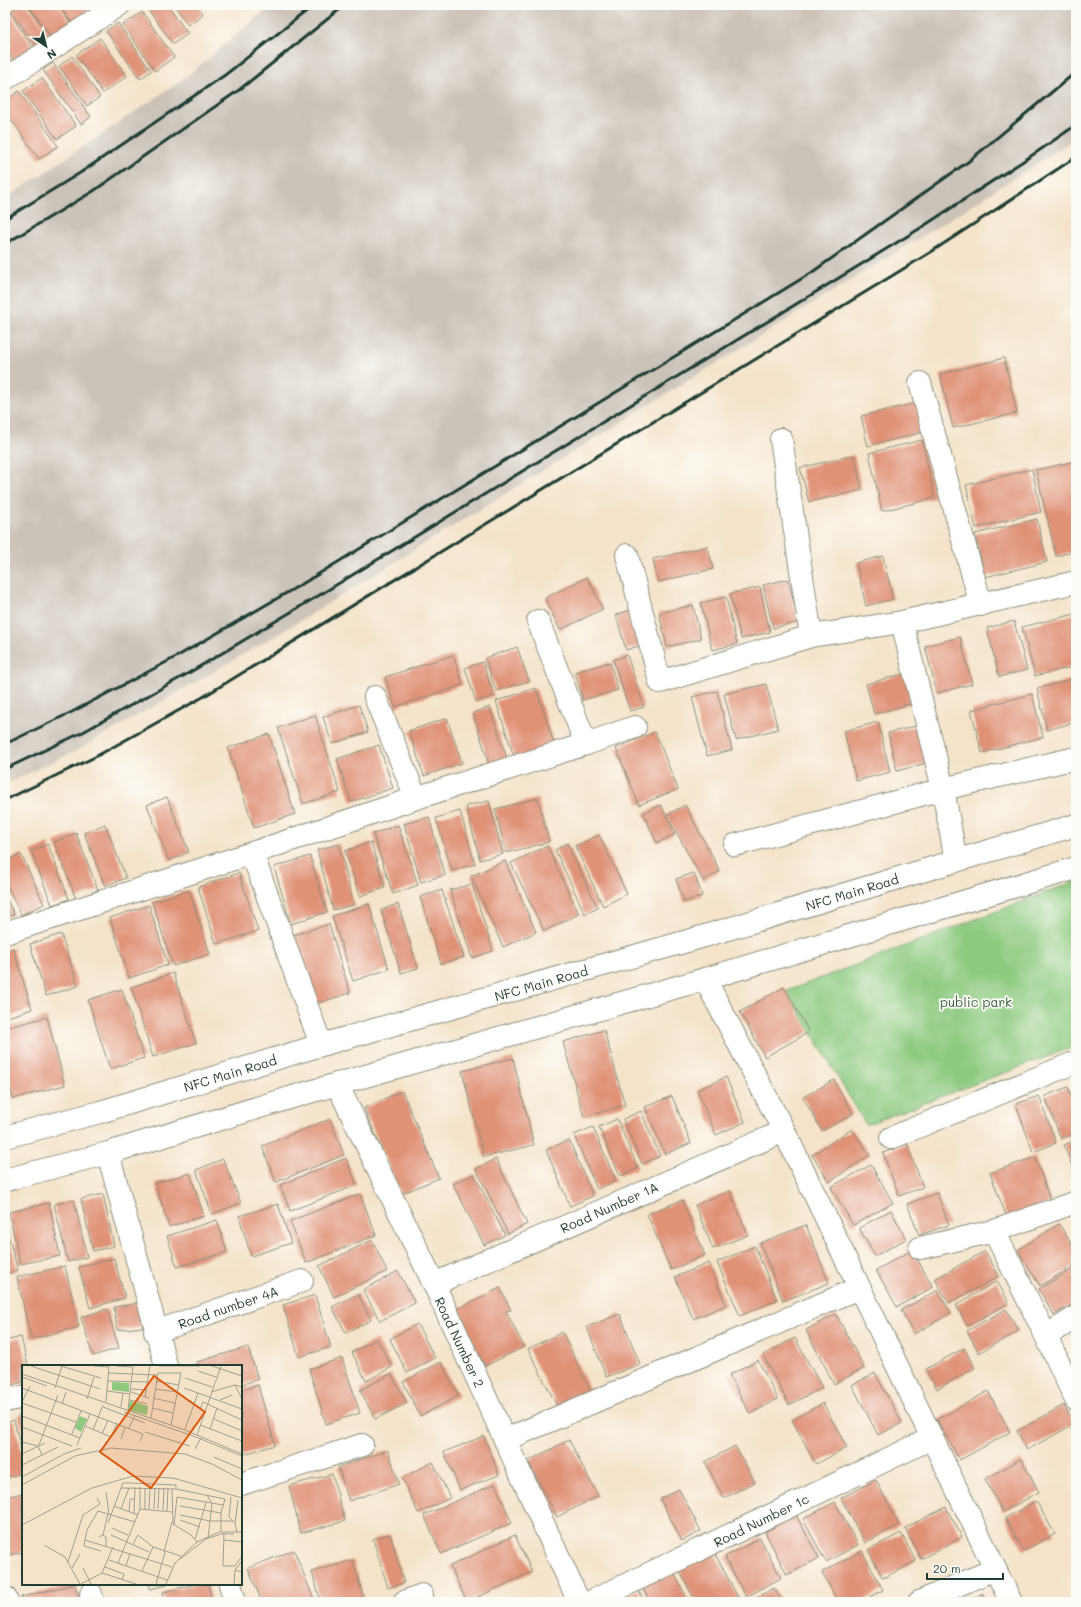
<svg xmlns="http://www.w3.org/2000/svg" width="1081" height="1607" font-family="Mali,sans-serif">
<rect width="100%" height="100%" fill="#fdfcf7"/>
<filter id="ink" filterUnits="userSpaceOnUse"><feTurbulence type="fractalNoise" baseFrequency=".025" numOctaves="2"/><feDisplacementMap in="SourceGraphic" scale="8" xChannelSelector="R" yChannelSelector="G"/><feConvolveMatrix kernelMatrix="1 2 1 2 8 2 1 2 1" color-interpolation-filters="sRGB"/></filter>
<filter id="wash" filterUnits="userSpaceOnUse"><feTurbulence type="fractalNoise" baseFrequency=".012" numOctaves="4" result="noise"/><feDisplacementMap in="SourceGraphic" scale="16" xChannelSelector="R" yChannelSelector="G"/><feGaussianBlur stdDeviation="0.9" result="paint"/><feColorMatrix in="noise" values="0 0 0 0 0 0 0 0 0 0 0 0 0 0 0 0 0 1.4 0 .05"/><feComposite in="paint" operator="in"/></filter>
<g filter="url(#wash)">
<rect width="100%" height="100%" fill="#f4e3c9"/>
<path fill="#cbc2b8" d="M 272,5 L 1076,5 L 1076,138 L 950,219 L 275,636 L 78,750 L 5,784 L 5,199 L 182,80 Z"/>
<path fill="#8dca80" stroke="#56845a" d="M 1076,881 L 1076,1046 L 866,1125 L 787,991 Z"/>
<g id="blocks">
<g fill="#e09277">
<path d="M 20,5 L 27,5 L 51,38 L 37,48 L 11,11 Z"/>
<path d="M 29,5 L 58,5 L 74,28 L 54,42 Z"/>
<path d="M 59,5 L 95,5 L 100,12 L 76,29 Z"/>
<path d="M 152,5 L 168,5 L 188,34 L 173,44 L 147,8 Z"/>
<path d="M 174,5 L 197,5 L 203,14 L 188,25 Z"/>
<path d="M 142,12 L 174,57 L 155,71 L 123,25 Z"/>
<path d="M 10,13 L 33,48 L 14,61 L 5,47 L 5,16 Z"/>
<path d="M 118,23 L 151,71 L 140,79 L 106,31 Z"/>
<path d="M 100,38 L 127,76 L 103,93 L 76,55 Z"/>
<path d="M 5,52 L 12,63 L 5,67 Z"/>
<path d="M 72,56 L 100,97 L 87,106 L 59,66 Z"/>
<path d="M 53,63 L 91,117 L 81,124 L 43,70 Z"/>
<path d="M 42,78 L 76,126 L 57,139 L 23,91 Z"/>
<path d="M 19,91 L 58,146 L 39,159 L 5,111 L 5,101 Z"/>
<path d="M 1004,358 L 1017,413 L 953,428 L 940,374 Z"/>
<path d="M 917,403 L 924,432 L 868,446 L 861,416 Z"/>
<path d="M 922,440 L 935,498 L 882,511 L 869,453 Z"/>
<path d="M 854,455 L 862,490 L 809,502 L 800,468 Z"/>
<path d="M 1076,461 L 1076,551 L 1056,556 L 1036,470 Z"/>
<path d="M 1032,469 L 1041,512 L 976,528 L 966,485 Z"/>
<path d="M 1037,519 L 1047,562 L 985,577 L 975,534 Z"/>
<path d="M 708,546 L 713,569 L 658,582 L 653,559 Z"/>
<path d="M 883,556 L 893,599 L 866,606 L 856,563 Z"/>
<path d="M 587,577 L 603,609 L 560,630 L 545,598 Z"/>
<path d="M 788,579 L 799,622 L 773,628 L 763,585 Z"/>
<path d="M 760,587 L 770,632 L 741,639 L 730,594 Z"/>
<path d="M 726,597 L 737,644 L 712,650 L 701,603 Z"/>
<path d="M 693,605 L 701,639 L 667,647 L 659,613 Z"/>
<path d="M 637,608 L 648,643 L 626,650 L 616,615 Z"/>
<path d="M 1075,614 L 1076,666 L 1035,676 L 1022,627 Z"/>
<path d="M 1014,621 L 1027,670 L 999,677 L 987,628 Z"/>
<path d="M 960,637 L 972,684 L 937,693 L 925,646 Z"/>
<path d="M 517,647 L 529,681 L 496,691 L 485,658 Z"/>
<path d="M 453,655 L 463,685 L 395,707 L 385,677 Z"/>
<path d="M 627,655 L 644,707 L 630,711 L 613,660 Z"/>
<path d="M 483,662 L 494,696 L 476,702 L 465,668 Z"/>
<path d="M 610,662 L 618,690 L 583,700 L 575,672 Z"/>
<path d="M 910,672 L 917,702 L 874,714 L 866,684 Z"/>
<path d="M 1076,678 L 1076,722 L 1047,730 L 1037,689 Z"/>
<path d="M 766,684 L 778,729 L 736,740 L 724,694 Z"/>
<path d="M 536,688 L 555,747 L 515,760 L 496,701 Z"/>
<path d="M 717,691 L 732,750 L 707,756 L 692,697 Z"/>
<path d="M 1032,694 L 1043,737 L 982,753 L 971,710 Z"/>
<path d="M 359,705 L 368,732 L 332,744 L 323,717 Z"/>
<path d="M 490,707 L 507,758 L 489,764 L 473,713 Z"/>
<path d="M 315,715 L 340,792 L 303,804 L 278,728 Z"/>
<path d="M 447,718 L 462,763 L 424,776 L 409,731 Z"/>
<path d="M 878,722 L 890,772 L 856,781 L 844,731 Z"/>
<path d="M 916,726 L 926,763 L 897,771 L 888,733 Z"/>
<path d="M 655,732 L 678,789 L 639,805 L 616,748 Z"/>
<path d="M 269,734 L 295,814 L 254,828 L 228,748 Z"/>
<path d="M 379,745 L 393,788 L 351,802 L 337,759 Z"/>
<path d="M 167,797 L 189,852 L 169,861 L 147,805 Z"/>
<path d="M 538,798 L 549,842 L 506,853 L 495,809 Z"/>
<path d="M 489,801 L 503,854 L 480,860 L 466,806 Z"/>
<path d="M 661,805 L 675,834 L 657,843 L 643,813 Z"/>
<path d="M 685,805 L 720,871 L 703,881 L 667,815 Z"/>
<path d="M 460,811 L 475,864 L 452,871 L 436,818 Z"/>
<path d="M 429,817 L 445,875 L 421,882 L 404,824 Z"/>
<path d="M 105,824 L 126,878 L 105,886 L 84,833 Z"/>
<path d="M 398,825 L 418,885 L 393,894 L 373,834 Z"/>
<path d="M 76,833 L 98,890 L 76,899 L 54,842 Z"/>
<path d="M 599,835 L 627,894 L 603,906 L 575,846 Z"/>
<path d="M 371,842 L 385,888 L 360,896 L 345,851 Z"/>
<path d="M 567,843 L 598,908 L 585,914 L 555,850 Z"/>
<path d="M 48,844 L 69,899 L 52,905 L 31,851 Z"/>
<path d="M 339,844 L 354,905 L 333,910 L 317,850 Z"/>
<path d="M 547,846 L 579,914 L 544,931 L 511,863 Z"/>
<path d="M 21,854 L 44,904 L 21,915 L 5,881 L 5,862 Z"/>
<path d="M 310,856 L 327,912 L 291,924 L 274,867 Z"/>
<path d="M 505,861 L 536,932 L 503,947 L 471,876 Z"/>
<path d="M 239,873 L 258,931 L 216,944 L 198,887 Z"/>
<path d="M 694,873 L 702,896 L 684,902 L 676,879 Z"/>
<path d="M 472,884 L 493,951 L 472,958 L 450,890 Z"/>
<path d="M 189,890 L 210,954 L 173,966 L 152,902 Z"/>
<path d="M 442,890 L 464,957 L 441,964 L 420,897 Z"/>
<path d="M 5,895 L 14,914 L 5,919 Z"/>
<path d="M 369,904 L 389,969 L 353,981 L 332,916 Z"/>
<path d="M 398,904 L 418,968 L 401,973 L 381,910 Z"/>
<path d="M 149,905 L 168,965 L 129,978 L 110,918 Z"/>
<path d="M 329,924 L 350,993 L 312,1005 L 290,936 Z"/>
<path d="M 61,934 L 78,986 L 46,996 L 30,944 Z"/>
<path d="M 13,948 L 32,1009 L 5,1018 L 5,951 Z"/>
<path d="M 173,973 L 196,1043 L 153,1057 L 131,987 Z"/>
<path d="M 784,987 L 809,1032 L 765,1057 L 740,1012 Z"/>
<path d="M 122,989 L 144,1058 L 110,1069 L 88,1000 Z"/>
<path d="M 47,1017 L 65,1085 L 13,1099 L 5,1068 L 5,1028 Z"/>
<path d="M 604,1030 L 625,1105 L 584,1117 L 563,1042 Z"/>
<path d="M 513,1058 L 534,1145 L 484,1157 L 462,1071 Z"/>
<path d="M 726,1077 L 745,1122 L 716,1135 L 697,1090 Z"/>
<path d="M 834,1080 L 853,1114 L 822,1131 L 803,1097 Z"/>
<path d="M 1068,1087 L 1076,1110 L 1076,1133 L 1061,1139 L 1045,1096 Z"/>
<path d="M 402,1091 L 439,1178 L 401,1194 L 364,1108 Z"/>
<path d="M 672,1096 L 691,1143 L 665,1154 L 645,1107 Z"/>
<path d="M 1039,1096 L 1056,1143 L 1033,1152 L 1016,1104 Z"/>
<path d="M 641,1111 L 660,1156 L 642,1164 L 623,1119 Z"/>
<path d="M 330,1119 L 344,1155 L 276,1182 L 262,1146 Z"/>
<path d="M 617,1119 L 638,1168 L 620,1176 L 599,1127 Z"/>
<path d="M 593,1127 L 616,1181 L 597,1189 L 574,1135 Z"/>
<path d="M 852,1129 L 870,1155 L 829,1182 L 812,1155 Z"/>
<path d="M 569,1140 L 593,1196 L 570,1206 L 546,1150 Z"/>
<path d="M 1076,1140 L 1076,1176 L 1064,1145 Z"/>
<path d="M 907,1144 L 923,1187 L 899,1196 L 883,1153 Z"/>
<path d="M 1035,1157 L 1051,1202 L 1007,1218 L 990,1173 Z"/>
<path d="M 346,1158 L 357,1185 L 290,1211 L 280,1185 Z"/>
<path d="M 223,1159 L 241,1203 L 212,1214 L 196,1170 Z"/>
<path d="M 496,1159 L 527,1224 L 508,1234 L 476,1169 Z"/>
<path d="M 871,1165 L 893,1203 L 853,1225 L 831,1187 Z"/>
<path d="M 190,1173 L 204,1216 L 169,1227 L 155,1183 Z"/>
<path d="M 474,1174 L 505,1235 L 484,1245 L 453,1184 Z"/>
<path d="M 730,1191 L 748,1235 L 713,1249 L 695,1205 Z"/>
<path d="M 937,1193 L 949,1225 L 919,1235 L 907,1204 Z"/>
<path d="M 103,1194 L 114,1246 L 93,1251 L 81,1199 Z"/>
<path d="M 360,1194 L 376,1235 L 306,1263 L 290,1221 Z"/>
<path d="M 74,1200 L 87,1257 L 68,1262 L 54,1204 Z"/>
<path d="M 682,1200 L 705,1255 L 671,1270 L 647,1214 Z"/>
<path d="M 49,1203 L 60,1256 L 20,1264 L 9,1212 Z"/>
<path d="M 278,1204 L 291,1243 L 251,1256 L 239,1216 Z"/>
<path d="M 891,1210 L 906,1239 L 875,1256 L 859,1228 Z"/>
<path d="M 217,1220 L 227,1252 L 177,1267 L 167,1236 Z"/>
<path d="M 1059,1224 L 1076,1251 L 1076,1264 L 1040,1286 L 1018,1250 Z"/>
<path d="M 5,1225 L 18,1270 L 5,1274 Z"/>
<path d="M 806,1225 L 829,1283 L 783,1301 L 760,1243 Z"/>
<path d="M 372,1240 L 387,1271 L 334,1297 L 319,1266 Z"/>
<path d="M 755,1246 L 777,1300 L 740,1316 L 717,1262 Z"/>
<path d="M 912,1250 L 933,1287 L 897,1307 L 876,1270 Z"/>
<path d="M 985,1251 L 999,1276 L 949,1303 L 935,1279 Z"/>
<path d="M 114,1258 L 125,1298 L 90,1308 L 79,1267 Z"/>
<path d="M 709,1263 L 726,1305 L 693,1319 L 675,1277 Z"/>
<path d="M 65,1266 L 79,1327 L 31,1339 L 17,1277 Z"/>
<path d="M 1076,1267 L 1076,1302 L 1054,1315 L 1039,1289 Z"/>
<path d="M 398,1271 L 415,1303 L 380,1321 L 363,1290 Z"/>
<path d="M 997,1281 L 1009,1303 L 967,1326 L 956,1305 Z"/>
<path d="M 500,1288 L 511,1310 L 506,1311 L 524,1347 L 485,1366 L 457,1309 Z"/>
<path d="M 938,1290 L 951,1313 L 914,1334 L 901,1310 Z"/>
<path d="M 358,1294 L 371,1320 L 346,1333 L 332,1307 Z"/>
<path d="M 315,1295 L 331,1347 L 299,1357 L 283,1305 Z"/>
<path d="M 139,1303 L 143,1327 L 117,1330 L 114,1307 Z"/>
<path d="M 107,1309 L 119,1348 L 93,1356 L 81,1317 Z"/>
<path d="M 1006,1309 L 1019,1331 L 979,1353 L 967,1331 Z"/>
<path d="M 620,1314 L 640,1364 L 606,1377 L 587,1327 Z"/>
<path d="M 836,1314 L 864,1368 L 834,1384 L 806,1330 Z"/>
<path d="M 417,1324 L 435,1358 L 407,1373 L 390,1339 Z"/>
<path d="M 562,1332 L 591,1392 L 558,1408 L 528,1349 Z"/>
<path d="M 21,1337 L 28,1366 L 23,1366 L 23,1382 L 12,1385 L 5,1359 L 5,1341 Z"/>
<path d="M 795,1338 L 822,1388 L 789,1405 L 763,1355 Z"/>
<path d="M 377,1339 L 392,1367 L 366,1381 L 352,1352 Z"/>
<path d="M 248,1347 L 258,1379 L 241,1385 L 241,1366 L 198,1366 L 197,1362 Z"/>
<path d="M 964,1348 L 975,1368 L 937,1389 L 926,1369 Z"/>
<path d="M 342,1358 L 360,1413 L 326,1424 L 309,1369 Z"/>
<path d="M 758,1360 L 778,1399 L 750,1414 L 729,1375 Z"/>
<path d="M 441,1362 L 459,1396 L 420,1416 L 403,1382 Z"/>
<path d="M 875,1373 L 902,1423 L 878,1435 L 852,1385 Z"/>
<path d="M 391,1374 L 407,1403 L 375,1419 L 360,1390 Z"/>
<path d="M 258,1385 L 275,1445 L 241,1455 L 241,1390 Z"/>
<path d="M 988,1391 L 1010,1432 L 960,1460 L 937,1420 Z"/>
<path d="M 823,1403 L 847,1448 L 816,1464 L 792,1420 Z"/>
<path d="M 1064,1405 L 1074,1424 L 1027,1450 L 1017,1431 Z"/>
<path d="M 23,1414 L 23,1429 L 22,1429 L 19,1415 Z"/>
<path d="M 14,1420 L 23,1457 L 23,1473 L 5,1478 L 5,1423 Z"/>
<path d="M 484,1436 L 499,1475 L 460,1490 L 444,1452 Z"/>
<path d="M 569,1440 L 598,1496 L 557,1517 L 528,1461 Z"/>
<path d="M 735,1446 L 755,1482 L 724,1498 L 705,1462 Z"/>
<path d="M 388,1450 L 399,1484 L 349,1501 L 338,1467 Z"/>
<path d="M 1021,1459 L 1039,1492 L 1003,1512 L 985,1479 Z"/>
<path d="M 433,1462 L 450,1498 L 418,1513 L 402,1478 Z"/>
<path d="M 332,1474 L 345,1521 L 301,1533 L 289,1486 Z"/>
<path d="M 876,1480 L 899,1525 L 865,1543 L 841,1498 Z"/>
<path d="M 495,1484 L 512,1523 L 441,1554 L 424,1515 Z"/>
<path d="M 679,1489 L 701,1531 L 682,1541 L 660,1499 Z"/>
<path d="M 23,1493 L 23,1552 L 9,1555 L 5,1536 L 5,1497 Z"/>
<path d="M 1036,1501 L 1055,1534 L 1024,1551 L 1005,1518 Z"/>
<path d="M 835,1502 L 858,1545 L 826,1562 L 803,1519 Z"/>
<path d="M 946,1507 L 962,1537 L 921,1559 L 905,1528 Z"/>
<path d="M 796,1515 L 819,1558 L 787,1575 L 765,1532 Z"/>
<path d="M 901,1533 L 916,1561 L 883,1578 L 868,1550 Z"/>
<path d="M 390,1534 L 404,1583 L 388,1588 L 373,1539 Z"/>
<path d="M 515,1535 L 532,1572 L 467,1602 L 450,1566 Z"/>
<path d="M 760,1538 L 781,1578 L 746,1597 L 725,1557 Z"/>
<path d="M 294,1550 L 315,1602 L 262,1602 L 248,1568 Z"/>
<path d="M 862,1551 L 883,1590 L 861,1602 L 838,1602 L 822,1572 Z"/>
<path d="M 714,1552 L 739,1599 L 732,1602 L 696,1602 L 679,1570 Z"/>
<path d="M 353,1560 L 364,1599 L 354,1602 L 321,1602 L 312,1572 Z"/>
<path d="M 671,1567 L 689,1602 L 650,1602 L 640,1583 Z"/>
<path d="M 75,1584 L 80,1602 L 22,1602 L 21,1597 Z"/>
<path d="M 149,1584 L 167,1584 L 167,1585 L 150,1589 Z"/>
<path d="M 197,1584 L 208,1584 L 212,1602 L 165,1602 L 163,1592 Z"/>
<path d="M 774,1588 L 782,1602 L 749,1602 Z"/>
<path d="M 638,1589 L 644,1602 L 613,1602 Z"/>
<path d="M 982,1593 L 988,1602 L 968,1602 Z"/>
<path d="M 459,1598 L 461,1602 L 449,1602 Z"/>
</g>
</g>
</g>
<g filter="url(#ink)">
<use href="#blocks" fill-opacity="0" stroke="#8a907e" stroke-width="1"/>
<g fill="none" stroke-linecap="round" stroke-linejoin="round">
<g stroke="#8a907e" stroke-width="24">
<g id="street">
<path d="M 5,79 L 119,5"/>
<path d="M 920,383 L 981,605"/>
<path d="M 781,439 L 811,636"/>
<path d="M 627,555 L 660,682 L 811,636 L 902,622 L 1076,582"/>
<path d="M 538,621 L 586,744"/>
<path d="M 902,622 L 943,789 L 956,861"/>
<path d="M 375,697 L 416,798"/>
<path d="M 735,845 L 943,789 L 1076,758"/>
<path d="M 252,853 L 321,1045"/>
<path d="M 5,933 L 252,853 L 416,798 L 586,744 L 635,727"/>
<path d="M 705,979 L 784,1131 L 1011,1602"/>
<path d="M 337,1084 L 434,1284 L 579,1602"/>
<path d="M 891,1138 L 1076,1062"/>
<path d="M 108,1153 L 166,1366"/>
<path d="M 994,1231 L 1046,1336 L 1076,1400"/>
<path d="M 920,1248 L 994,1231 L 1076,1202"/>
<path d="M 434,1284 L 784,1131"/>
<path d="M 155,1332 L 302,1281"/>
<path d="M 1046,1336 L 1076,1317"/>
<path d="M 5,1401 L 23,1397"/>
<path d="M 505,1440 L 859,1288"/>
<path d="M 241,1484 L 362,1445"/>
<path d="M 230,1584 L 235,1602"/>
<path d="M 91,1594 L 93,1602"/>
<path d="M 5,1597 L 7,1602"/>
<path d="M 404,1602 L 422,1595"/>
<path d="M 590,1602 L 932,1438"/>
<path d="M 919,1602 L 995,1569"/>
</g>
</g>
<g stroke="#8a907e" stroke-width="24">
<g id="secondary">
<path d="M 5,1137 L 100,1112 L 321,1045 L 698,938 L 1076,825"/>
<path d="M 5,1180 L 108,1153 L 306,1093 L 705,979 L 1076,868"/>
</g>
</g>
<use href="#street" stroke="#fff" stroke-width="22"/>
<use href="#secondary" stroke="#fff" stroke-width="22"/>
<g stroke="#1f3d34" stroke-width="3">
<path d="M 5,219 L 80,173 L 225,75 L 314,5"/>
<path d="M 5,244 L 92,192 L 239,90 L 345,5"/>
<path d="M 5,744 L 72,712 L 176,657 L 307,581 L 811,273 L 969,161 L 1076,72"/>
<path d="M 5,769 L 83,732 L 187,674 L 318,596 L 919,229 L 1037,152 L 1076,125"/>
<path d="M 5,800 L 95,757 L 203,697 L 931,252 L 1076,157"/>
</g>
</g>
</g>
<g text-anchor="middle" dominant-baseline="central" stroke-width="3.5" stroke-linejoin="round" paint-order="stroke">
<g font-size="13" fill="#1f3d34" stroke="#fdfcf7">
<text transform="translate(852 892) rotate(-17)">NFC Main Road</text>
<text transform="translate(541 983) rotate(-16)">NFC Main Road</text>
<text transform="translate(230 1073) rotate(-17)">NFC Main Road</text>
<text transform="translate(609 1207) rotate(-24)">Road Number 1A</text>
<text transform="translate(228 1307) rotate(-19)">Road number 4A</text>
<text transform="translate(460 1342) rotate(65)">Road Number 2</text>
<text transform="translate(761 1520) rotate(-26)">Road Number 1c</text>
</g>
<g font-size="13" fill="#3a6047" stroke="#fdfcf7">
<text x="976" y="1001">public park</text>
</g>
</g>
<g transform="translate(22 1365)">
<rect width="220" height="220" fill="#f4e3c9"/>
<path d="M 90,17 L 107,18 L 107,27 L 90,25 ZM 108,36 L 126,41 L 125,50 L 106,45 ZM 58,51 L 65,54 L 59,67 L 53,63 Z" fill="#8dca80"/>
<path fill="none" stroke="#9fa18d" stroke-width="1" d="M 9,1 L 78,24M 39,1 L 79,13M 72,1 L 87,2M 94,1 L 110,2M 137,1 L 178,1M 190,1 L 220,11M 176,6 L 194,12M 87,8 L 135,10M 0,9 L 163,65 L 220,89M 0,12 L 25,21M 163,13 L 190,22M 86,16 L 126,17M 134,16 L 157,20M 213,20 L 220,34M 0,23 L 121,69 L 118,76M 33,23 L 40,1M 162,23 L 220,44M 109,24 L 124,25M 133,24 L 155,27M 85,26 L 108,29M 109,27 L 127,33M 189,27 L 213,20 L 220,22M 123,32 L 128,1M 131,33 L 153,38M 65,34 L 72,12M 108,35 L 125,39M 198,35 L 210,30M 0,37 L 8,21M 84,37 L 87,1M 0,38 L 54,57M 40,39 L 44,27M 81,42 L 123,58M 99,42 L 101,28M 130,43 L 151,48M 178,44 L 181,37 L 220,55M 106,45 L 111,1M 102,47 L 174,72 L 220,91M 0,51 L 58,73M 129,53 L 136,8 L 159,8 L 149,60M 192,54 L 220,66M 178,60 L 220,76M 63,61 L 89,72 L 95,58M 0,62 L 50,81M 107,63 L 113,50M 163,64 L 176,28M 188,64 L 195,43M 71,65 L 81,40M 123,67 L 168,81M 50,69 L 59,46M 80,69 L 86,55M 175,70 L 199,1M 99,74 L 103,62M 0,77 L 16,81 L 20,90M 17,80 L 36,30M 55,80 L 68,49M 173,84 L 179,73M 0,89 L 23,78M 192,92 L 220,104M 0,100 L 36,82M 0,112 L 42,89 L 59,83M 0,120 L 53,91 L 89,83 L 163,89 L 190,99 L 220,115M 99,123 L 101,118 L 108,118 L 154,120 L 154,124M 150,124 L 151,159 L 169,170 L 175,177M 84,127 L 87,149M 185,130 L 190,139 L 186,173M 209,132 L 207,152 L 213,158 L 215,167M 92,141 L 116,150M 158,141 L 199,148M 99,144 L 107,123M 118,144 L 150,147M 123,144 L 123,123M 127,144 L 128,123M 132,144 L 133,123M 136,144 L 137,123M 141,145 L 142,123M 145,146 L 146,124M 107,147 L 108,134 L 113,134M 112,148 L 113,122M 158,150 L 188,156 L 211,156M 158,155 L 178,162M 86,158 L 99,123 L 154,124 L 203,134 L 199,148 L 199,166M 213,158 L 216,135M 0,160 L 70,123 L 111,111 L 151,113 L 220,133M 152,160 L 155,132 L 201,140M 90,163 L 106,170M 202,168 L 201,201 L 213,201 L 220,191M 81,170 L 84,172 L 84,181M 89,170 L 127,187M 77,172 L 81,170 L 86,148M 173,174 L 184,138M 63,175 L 150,202M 202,175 L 220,177M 111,179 L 116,170 L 131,182 L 159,191M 22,180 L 43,192 L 58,219M 79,186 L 62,181 L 65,165 L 76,146 L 113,157M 142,187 L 150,157M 158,194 L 184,174 L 199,169 L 212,169M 87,195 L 145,215M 220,196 L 213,205 L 220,207M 46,197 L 61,150 L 78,139 L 75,133M 96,198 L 118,144 L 118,122M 104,201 L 108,188M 83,202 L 102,209 L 100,215M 50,203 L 58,189M 61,203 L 69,219M 120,206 L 131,182M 80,208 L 114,219M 59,219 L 80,208 L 91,182M 134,219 L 143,187M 144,219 L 153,198 L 175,177 L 197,167 L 220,167M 212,219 L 213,205"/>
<path fill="#de580e" fill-opacity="0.15" stroke="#de580e" stroke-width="2" d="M 132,11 L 183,47 L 129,123 L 78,87 Z"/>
<rect width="220" height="220" fill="none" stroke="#1f3d34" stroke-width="2"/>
</g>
<rect width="1081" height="1607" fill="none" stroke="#fdfcf7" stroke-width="20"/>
<g transform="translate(46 46) rotate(145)" stroke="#fdfcf7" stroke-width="3" paint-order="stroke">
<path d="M0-3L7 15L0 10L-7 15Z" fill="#1f3d34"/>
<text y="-6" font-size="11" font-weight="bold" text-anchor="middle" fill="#1f3d34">N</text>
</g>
<path d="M927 1573v6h76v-6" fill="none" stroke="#1f3d34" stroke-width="2"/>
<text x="933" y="1573" font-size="12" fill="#1f3d34" stroke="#fdfcf7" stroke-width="3" paint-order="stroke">20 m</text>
</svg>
